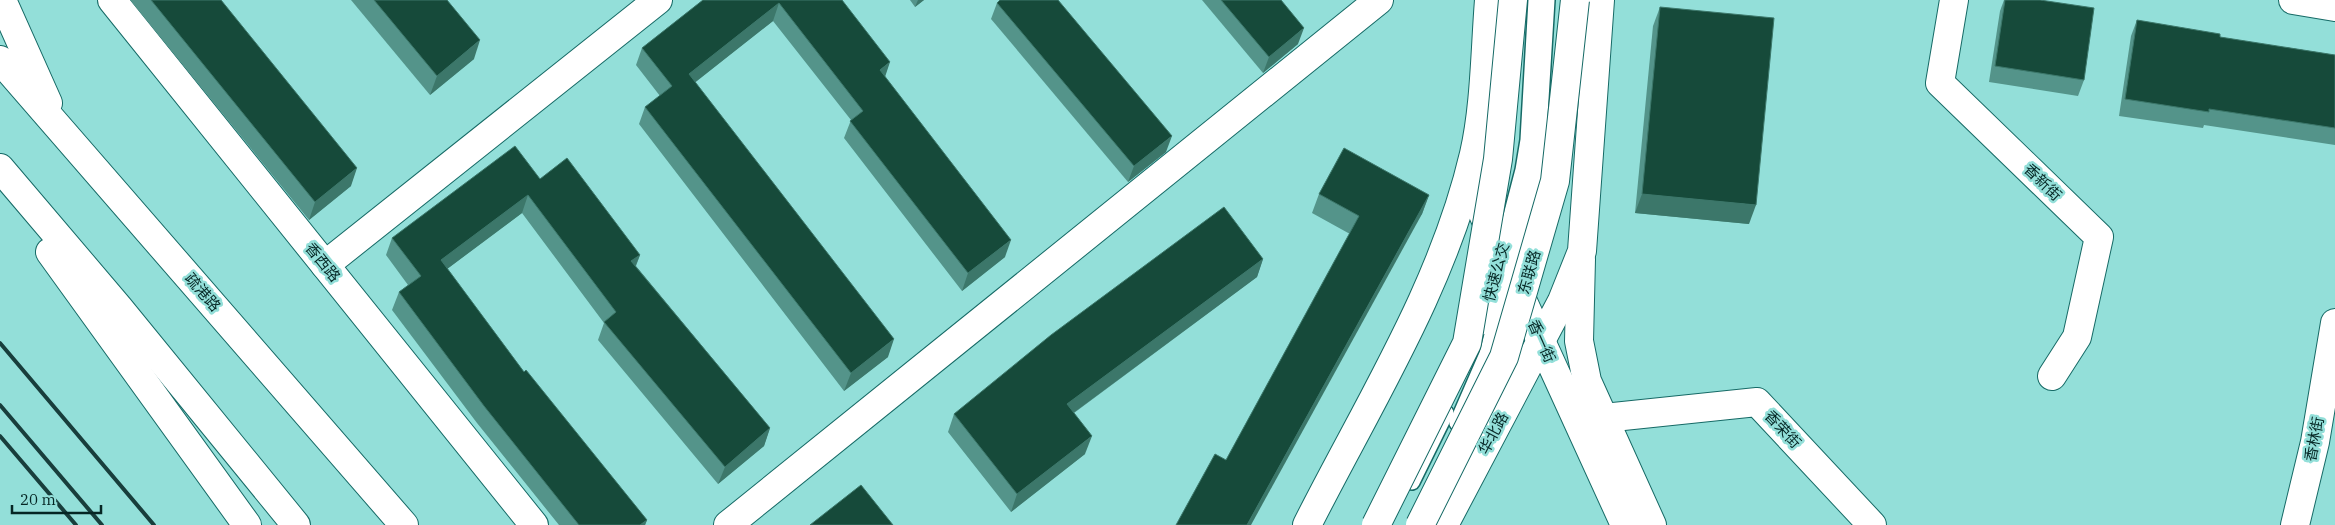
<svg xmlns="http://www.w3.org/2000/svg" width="2335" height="525" font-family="'IBM Plex Serif','Noto Sans SC',serif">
<rect width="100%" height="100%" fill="#93dfd9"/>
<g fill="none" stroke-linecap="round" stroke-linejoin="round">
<g stroke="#166a66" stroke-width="18">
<g id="lane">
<path d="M 1482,327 L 1523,170 L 1528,140 L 1536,0"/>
<path d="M 1457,423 L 1487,354 L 1537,165 L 1547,0"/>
<path d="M 1412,482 L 1446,413"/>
</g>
</g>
<g stroke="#166a66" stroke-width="30">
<g id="street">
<path d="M 112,0 L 534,525"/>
<path d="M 1954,0 L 1940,83 L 2099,237 L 2077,337 L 2052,376"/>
<path d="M 2293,0 L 2335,7"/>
<path d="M 325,265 L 658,0"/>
<path d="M 1604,418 L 1757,402 L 1872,525"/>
<path d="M 728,525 L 1379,0"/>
<path d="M 2295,525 L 2315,442 L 2335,323"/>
</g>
</g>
<g stroke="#166a66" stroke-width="30">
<g id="secondary">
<path d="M 1474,159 L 1474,181 L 1478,203 L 1625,525"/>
<path d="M 1581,259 L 1579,341 L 1587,381 L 1652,525"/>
</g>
</g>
<g stroke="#166a66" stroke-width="30">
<g id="primary">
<path d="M 1307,525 C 1368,404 1443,287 1474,154 C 1485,106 1485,50 1489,0"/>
<path d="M 1444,525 L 1562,301 L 1582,251 L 1600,0"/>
</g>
</g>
<g stroke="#166a66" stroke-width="30">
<g id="highway">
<path d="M 2,0 L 48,103"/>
<path d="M 0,60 L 404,525"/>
<path d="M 0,168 L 119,308 L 296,525"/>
<path d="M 50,252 L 247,525"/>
</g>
</g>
<use href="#lane" stroke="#fff" stroke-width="15"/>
<use href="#street" stroke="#fff" stroke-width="28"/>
<use href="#secondary" stroke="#fff" stroke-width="28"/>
<use href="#primary" stroke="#fff" stroke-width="28"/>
<use href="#highway" stroke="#fff" stroke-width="28"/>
<g stroke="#183e3c" stroke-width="4">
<path d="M 0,343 L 154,525"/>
<path d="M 0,405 L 102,525"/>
<path d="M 0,436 L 76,525"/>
</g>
<g stroke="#166a66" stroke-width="30" stroke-linecap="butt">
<g id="highway-bridge">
<path d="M 1376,525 L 1467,343 L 1498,159 L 1513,0"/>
<path d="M 1420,525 L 1504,357 L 1555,181 L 1575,0"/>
</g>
</g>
<use href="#highway-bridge" stroke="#fff" stroke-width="28"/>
</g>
<g fill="#54948a">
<path d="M 130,0 L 221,0 L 351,186 L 309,220 Z"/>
<path d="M 351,0 L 447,0 L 474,59 L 430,95 Z"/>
<path d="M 703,0 L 842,0 L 885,77 L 1005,257 L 962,291 L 844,138 L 851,120 L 773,21 L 695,82 L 888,357 L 844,391 L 639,124 L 645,107 L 660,96 L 636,65 L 642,48 Z"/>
<path d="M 910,0 L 924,0 L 915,7 Z"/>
<path d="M 1202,0 L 1281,0 L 1298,44 L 1263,73 Z"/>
<path d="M 2004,0 L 2040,0 L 2084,80 L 2078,96 L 1989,82 L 2000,11 Z"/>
<path d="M 997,3 L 1166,152 L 1128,182 L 991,19 Z"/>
<path d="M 1660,7 L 1749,224 L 1635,213 L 1653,26 Z"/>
<path d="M 2137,20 L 2220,37 L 2335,55 L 2335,145 L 2204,125 L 2203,128 L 2119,116 L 2131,36 Z"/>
<path d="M 540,179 L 640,255 L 636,266 L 770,428 L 764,446 L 718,484 L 598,340 L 604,323 L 522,213 L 447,269 L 524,372 L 647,520 L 645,525 L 559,525 L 477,423 L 392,310 L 399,292 L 408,285 L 386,255 L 392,238 Z"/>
<path d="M 1319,194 L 1429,195 L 1422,214 L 1226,460 L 1350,234 L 1312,213 Z"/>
<path d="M 1263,259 L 1257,277 L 1074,413 L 1085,454 L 1011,512 L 948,432 L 954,414 Z"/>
</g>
<g fill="#3c776a">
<path d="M 918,0 L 924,0 L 915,7 Z"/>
<path d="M 779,3 L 773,21 L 683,92 L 689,74 Z"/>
<path d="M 1304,28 L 1298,44 L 1263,73 L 1269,57 Z"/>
<path d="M 480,40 L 474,59 L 430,95 L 437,76 Z"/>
<path d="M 890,62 L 884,80 L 880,70 Z"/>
<path d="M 1172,136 L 1166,152 L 1128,182 L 1134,166 Z"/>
<path d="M 357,168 L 351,186 L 309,220 L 315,202 Z"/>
<path d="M 1642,194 L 1756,205 L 1749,224 L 1635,213 Z"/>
<path d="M 528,195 L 522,213 L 435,278 L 441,260 Z"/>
<path d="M 1429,195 L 1422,214 L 1251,525 L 1247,525 Z"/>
<path d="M 1011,240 L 1005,257 L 962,291 L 968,273 Z"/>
<path d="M 640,255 L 633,272 L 631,261 Z"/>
<path d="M 1263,259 L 1257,277 L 1061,422 L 1067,404 Z"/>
<path d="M 894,339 L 888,357 L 844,391 L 851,373 Z"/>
<path d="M 770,428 L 764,446 L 718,484 L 725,467 Z"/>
<path d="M 1092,436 L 1085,454 L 1011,512 L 1017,494 Z"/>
<path d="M 647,520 L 645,525 L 640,525 Z"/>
</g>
<g fill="#164a3a" stroke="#3c776a">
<path d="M 151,0 L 221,0 L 357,168 L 315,202 Z"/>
<path d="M 374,0 L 447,0 L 480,40 L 437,76 Z"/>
<path d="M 703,0 L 842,0 L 890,62 L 880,70 L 1011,240 L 968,273 L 850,121 L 863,111 L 779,3 L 689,74 L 894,339 L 851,373 L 645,107 L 672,86 L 642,48 Z"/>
<path d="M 1000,0 L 1058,0 L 1172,136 L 1134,166 L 997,3 Z"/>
<path d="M 1221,0 L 1281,0 L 1304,28 L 1269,57 Z"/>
<path d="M 2005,0 L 2040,0 L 2094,8 L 2084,80 L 1995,66 Z"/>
<path d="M 1660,7 L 1774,18 L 1756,205 L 1642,194 Z"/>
<path d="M 2137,20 L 2220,34 L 2220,37 L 2335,55 L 2335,128 L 2209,109 L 2209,112 L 2125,99 Z"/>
<path d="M 515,146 L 540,179 L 567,158 L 640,255 L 631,261 L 770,428 L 725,467 L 604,322 L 616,312 L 528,195 L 441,260 L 524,372 L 526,370 L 647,520 L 640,525 L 579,525 L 484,406 L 399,292 L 421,276 L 392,238 Z"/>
<path d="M 1344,148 L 1429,195 L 1247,525 L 1176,525 L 1215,454 L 1226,460 L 1359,216 L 1319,194 Z"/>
<path d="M 1224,207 L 1263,259 L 1067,404 L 1092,436 L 1017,494 L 954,414 L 1051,335 Z"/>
<path d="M 861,485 L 893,525 L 810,525 Z"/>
</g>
<g text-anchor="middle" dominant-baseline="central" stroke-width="5" stroke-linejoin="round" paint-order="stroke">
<g font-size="15" fill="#052624" stroke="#93dfd9">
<text transform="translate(2043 182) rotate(44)">香新街</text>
<text transform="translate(323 262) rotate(51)">香西路</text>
<text transform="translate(1496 272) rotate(-75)">快速公交</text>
<text transform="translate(1529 272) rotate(-74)">东联路</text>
<text transform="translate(203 292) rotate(49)">疏港路</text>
<text transform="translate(1542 341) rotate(66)">香一街</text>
<text transform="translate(1783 429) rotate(47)">香荣街</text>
<text transform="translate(1493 433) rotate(-62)">华北路</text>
<text transform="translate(2314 439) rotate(-79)">香林街</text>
</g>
</g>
<path d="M12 505v8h89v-8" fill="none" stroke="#052624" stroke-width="2.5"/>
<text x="20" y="505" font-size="15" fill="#052624" stroke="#93dfd9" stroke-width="4" paint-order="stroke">20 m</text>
</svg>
